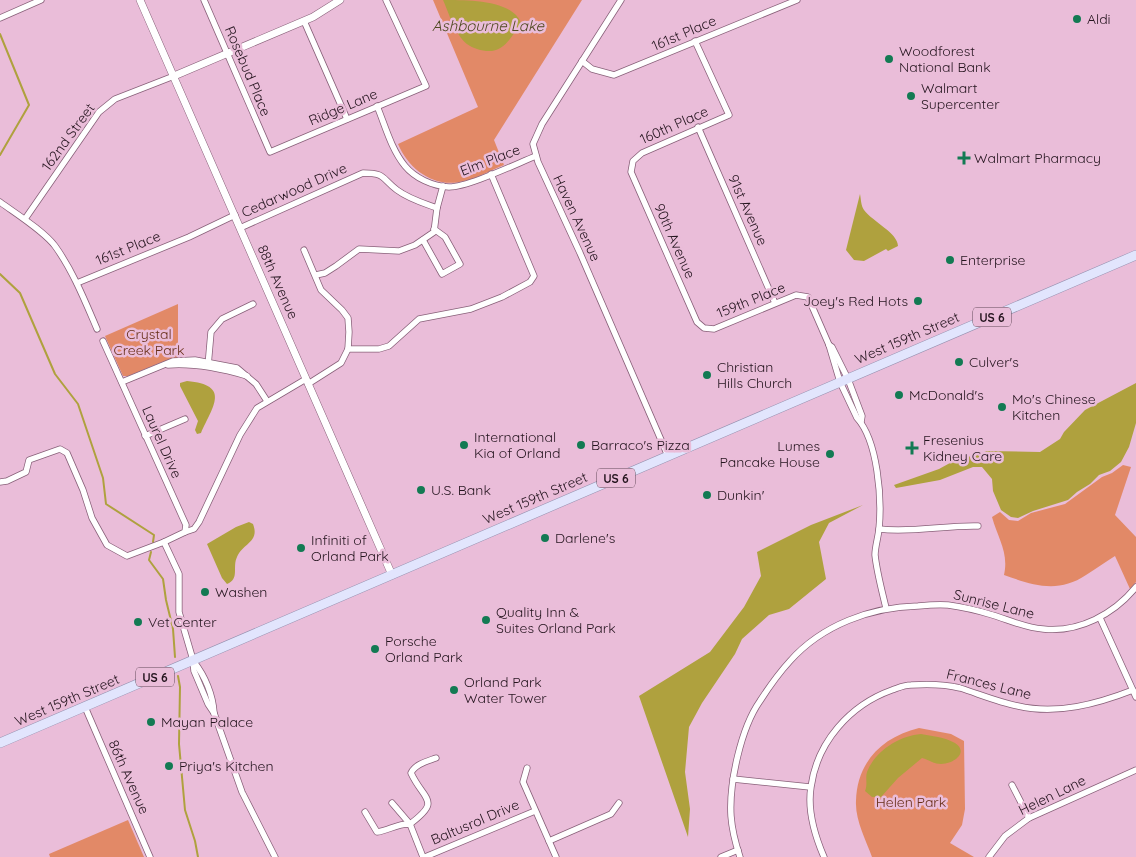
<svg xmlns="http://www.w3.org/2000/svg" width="1136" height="857" font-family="Quicksand,sans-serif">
<rect width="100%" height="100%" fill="#eabdd9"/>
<g fill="#e28967">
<path d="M 433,0 L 582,0 L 494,140 L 504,165 C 491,170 478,178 464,181 C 435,189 409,170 398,144 L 478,107 Z"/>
<path d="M 178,304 L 178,358 L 162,362 L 128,376 L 123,376 L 105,336 Z"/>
<path d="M 1123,465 L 1131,467 L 1115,515 L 1136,537 L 1136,582 L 1130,589 L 1115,556 C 1105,562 1096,569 1086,575 C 1058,594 1032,585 1004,575 C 1009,552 998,539 992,517 L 1000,512 L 1009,520 L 1018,521 L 1031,513 L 1065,504 L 1102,477 L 1112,473 Z"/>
<path d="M 919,728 L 951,734 L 964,741 L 965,809 L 962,825 L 950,843 L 974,857 L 872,857 C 866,840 855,820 856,801 C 857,762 882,737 919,728 Z"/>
<path d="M 128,820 L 144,857 L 50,857 L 49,854 Z"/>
</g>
<g fill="#afa13e">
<path d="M 443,0 C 468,0 513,0 521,23 C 509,41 501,57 477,49 C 470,47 463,42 459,35 C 452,25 448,11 443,0 Z"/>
<path d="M 860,194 C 861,199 861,206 864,210 C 873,222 898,233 898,246 L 888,251 L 886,249 L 864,261 L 854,260 L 846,250 Z"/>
<path d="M 187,381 C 231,385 213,406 201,433 L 197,434 L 195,430 L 198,421 L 180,386 L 180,383 Z"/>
<path d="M 1136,383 L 1136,423 L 1129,447 L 1121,462 L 1110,471 L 1099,475 L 1090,484 L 1077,492 L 1068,500 L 1033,511 L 1018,518 L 1011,517 L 1001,510 L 993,491 L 992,479 L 982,467 L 973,467 L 940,480 L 896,488 L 894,485 L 939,469 L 959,458 L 973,456 L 987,451 L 1040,452 L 1060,439 L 1064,432 L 1085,410 Z"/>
<path d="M 863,505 L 829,523 L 819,542 L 826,579 L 789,609 L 769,615 L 742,639 L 735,654 L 702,703 L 689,727 L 685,772 L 690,809 L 688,837 L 639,696 L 710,652 L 744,607 L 761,576 L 757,552 L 811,525 Z"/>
<path d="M 249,522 L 253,524 C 260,542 243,543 237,557 C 232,567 240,579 227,584 L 222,578 L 207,544 L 236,527 Z"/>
<path d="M 921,734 C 932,736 944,737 955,743 C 970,753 952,764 941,764 C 934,764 929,760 922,758 L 898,778 L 881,797 L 872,797 L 865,791 C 868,784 865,778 867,772 C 875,751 899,736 921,734 Z"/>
</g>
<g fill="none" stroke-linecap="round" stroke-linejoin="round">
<g stroke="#afa13e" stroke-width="2">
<path d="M 0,34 L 29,105 L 0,155"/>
<path d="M 0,274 L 20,293 L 55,374 L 78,404 L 103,478 L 106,504 L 154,535 L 153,542"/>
<path d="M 151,552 L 149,560 L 163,579 L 166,600 L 173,629 L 175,657"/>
<path d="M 178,676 L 180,687 L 179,744 L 185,810 L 195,841 L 198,857"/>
</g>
<g stroke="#886079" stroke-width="7">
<g id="minor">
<path d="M 204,0 L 270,152 L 426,86 L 386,0"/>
<path d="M 621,0 L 542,124 L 533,144 L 538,162 L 580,253 L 668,456"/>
<path d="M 0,18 L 41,0"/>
<path d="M 304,21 L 347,119"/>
<path d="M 695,41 L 729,115 L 642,153 L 633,161 L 631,172 L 697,322 L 704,328 L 714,329 L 796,295 L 808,297 L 829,345 L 840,382 L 857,418 C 878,441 882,499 879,529 C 878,538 875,547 875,555 C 877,573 882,591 886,608"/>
<path d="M 582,61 L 592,69 L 614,75 L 797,0"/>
<path d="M 377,106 C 385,125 391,149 405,166 C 415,178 432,186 449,187 C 468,187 516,164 536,156"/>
<path d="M 698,127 L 775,303"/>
<path d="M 0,202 C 15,213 44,231 55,246 C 73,271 85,301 97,329"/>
<path d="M 25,219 L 99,112 L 115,99 L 174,76"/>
<path d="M 240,228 L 363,173 C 386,173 381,178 397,190 C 409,199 423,203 437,208"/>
<path d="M 423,240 L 442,274 L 460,264 L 445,237 L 434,229"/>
<path d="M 304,250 L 321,290 L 342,310 L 348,318 L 349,332 L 348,349 L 341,363 L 308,384"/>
<path d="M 316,275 L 325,273 L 336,266 L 359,249 L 399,251 L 415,245 L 434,232 L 437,208 L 443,186"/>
<path d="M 77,283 L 189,237 L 235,215"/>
<path d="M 829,345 L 832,347 L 848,379 L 862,416 L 861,422"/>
<path d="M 348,349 L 379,349 L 389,346 L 419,319 L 471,309 L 502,297 L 530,282 L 534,276 L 491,174"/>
<path d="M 168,365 C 193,363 223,369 247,376"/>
<path d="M 208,366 L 211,332 L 222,319 L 253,304"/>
<path d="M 122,382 L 173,361 L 195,360 L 237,368 L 256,384 L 267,401"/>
<path d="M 145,436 L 185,419"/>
<path d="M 0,482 L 7,481 L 26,472 L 29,460 L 60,449 L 67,453 L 83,490 L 92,518 L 107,545 L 127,556 L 164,542 L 185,532 L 186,525 L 103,341"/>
<path d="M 879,529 C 913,533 945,525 978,526"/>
<path d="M 185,532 L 194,529 L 199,522 L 240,435 L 257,408 L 306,379"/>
<path d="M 164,542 L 179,574 L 179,612 L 193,660 L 194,671 L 208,704 L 214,713 L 242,792 L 275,857"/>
<path d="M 1100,618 L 1136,697"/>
<path d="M 194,662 C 205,676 213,695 214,713"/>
<path d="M 85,707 L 150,857"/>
<path d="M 527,768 L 523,782 L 556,857"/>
<path d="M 733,779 L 810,787"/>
<path d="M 1012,785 L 1029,818"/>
<path d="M 392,803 L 410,824 C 442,800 424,801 411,773 C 415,764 428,761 436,758"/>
<path d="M 365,812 L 377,832 C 388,831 398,823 410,824 L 423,857"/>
<path d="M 549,841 L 611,814 L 619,803"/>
<path d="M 425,857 L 535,811"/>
<path d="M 721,857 L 738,850"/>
<path d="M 740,857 C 736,845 732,830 731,816 C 729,783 741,728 760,701 C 769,687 779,673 790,661 C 822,625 871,607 918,606 C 928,605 939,604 948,605 C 962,607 976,610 989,614 C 1007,619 1025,628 1043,629 C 1079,633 1114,614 1136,587"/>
<path d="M 824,857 C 815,836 807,811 811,787 C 817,742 850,705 892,690 C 898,688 904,685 911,685 C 927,684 944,684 960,688 C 979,694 998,702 1018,706 C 1057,715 1097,704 1133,690"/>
<path d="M 989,857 L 1005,836 L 1029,818 L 1136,770"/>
</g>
</g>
<g stroke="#886079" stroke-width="8">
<g id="tertiary">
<path d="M 140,0 L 392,575"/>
<path d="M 174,76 L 313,17 L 340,0"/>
</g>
</g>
<g stroke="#9490af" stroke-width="10">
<path id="primary" d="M 0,743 L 1136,255"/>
</g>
<use href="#minor" stroke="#fff" stroke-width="5.5"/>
<use href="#tertiary" stroke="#fff" stroke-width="7"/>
<use href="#primary" stroke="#e2e5fd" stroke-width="9"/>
</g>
<g fill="#137a53" stroke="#eabdd9" stroke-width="2">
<circle cx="1077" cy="19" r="5"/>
<circle cx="889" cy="59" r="5"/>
<circle cx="911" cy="96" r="5"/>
<path d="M961.5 150.5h5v5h5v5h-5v5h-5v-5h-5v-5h5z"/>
<circle cx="950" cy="260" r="5"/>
<circle cx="918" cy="301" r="5"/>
<circle cx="959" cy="362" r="5"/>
<circle cx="707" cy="375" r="5"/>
<circle cx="899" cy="395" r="5"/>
<circle cx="1002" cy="407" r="5"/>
<circle cx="464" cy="445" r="5"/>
<circle cx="581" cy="445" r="5"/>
<path d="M909.5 440.5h5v5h5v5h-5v5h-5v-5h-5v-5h5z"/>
<circle cx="830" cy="454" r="5"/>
<circle cx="421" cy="490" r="5"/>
<circle cx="707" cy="495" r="5"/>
<circle cx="545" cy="538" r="5"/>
<circle cx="301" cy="548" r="5"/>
<circle cx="205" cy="592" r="5"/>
<circle cx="486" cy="620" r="5"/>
<circle cx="138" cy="622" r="5"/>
<circle cx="375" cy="649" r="5"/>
<circle cx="454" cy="690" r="5"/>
<circle cx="151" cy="722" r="5"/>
<circle cx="169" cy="766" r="5"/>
</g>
<g text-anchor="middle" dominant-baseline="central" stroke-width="5" stroke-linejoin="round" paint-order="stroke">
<g fill="#eabdd9" stroke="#604757" stroke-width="1">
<rect x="973" y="307.5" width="38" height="19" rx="4"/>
<rect x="597" y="468.5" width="38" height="19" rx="4"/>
<rect x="136" y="667.5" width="38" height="19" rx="4"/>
</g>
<g font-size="12" font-weight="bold" fill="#25151f">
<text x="992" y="317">US 6</text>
<text x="616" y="478">US 6</text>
<text x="155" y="677">US 6</text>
</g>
<g font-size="14" fill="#25151f" stroke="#eabdd9" text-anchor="start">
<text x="1087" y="19">Aldi</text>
<text x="899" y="51">Woodforest<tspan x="899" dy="16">National Bank</tspan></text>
<text x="921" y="88">Walmart<tspan x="921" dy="16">Supercenter</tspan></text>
<text x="974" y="158">Walmart Pharmacy</text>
<text x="960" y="260">Enterprise</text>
<text x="908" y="301" text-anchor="end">Joey's Red Hots</text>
<text x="969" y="362">Culver's</text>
<text x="717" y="367">Christian<tspan x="717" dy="16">Hills Church</tspan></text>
<text x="909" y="395">McDonald's</text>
<text x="1012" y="399">Mo's Chinese<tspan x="1012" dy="16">Kitchen</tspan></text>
<text x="474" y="437">International<tspan x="474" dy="16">Kia of Orland</tspan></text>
<text x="923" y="440">Fresenius<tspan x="923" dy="16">Kidney Care</tspan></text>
<text x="591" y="445">Barraco's Pizza</text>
<text x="820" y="446" text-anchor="end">Lumes<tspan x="820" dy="16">Pancake House</tspan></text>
<text x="431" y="490">U.S. Bank</text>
<text x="717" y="495">Dunkin'</text>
<text x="555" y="538">Darlene's</text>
<text x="311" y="540">Infiniti of<tspan x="311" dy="16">Orland Park</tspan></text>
<text x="215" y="592">Washen</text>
<text x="496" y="612">Quality Inn &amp;<tspan x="496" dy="16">Suites Orland Park</tspan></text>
<text x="148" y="622">Vet Center</text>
<text x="385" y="641">Porsche<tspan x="385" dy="16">Orland Park</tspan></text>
<text x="464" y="682">Orland Park<tspan x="464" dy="16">Water Tower</tspan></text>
<text x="161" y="722">Mayan Palace</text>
<text x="179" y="766">Priya's Kitchen</text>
</g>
<g font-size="14" fill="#25151f" stroke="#eabdd9">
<text transform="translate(684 33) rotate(-23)">161st Place</text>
<text transform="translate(248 71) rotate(67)">Rosebud Place</text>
<text transform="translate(343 107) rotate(-23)">Ridge Lane</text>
<text transform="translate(674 125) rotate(-24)">160th Place</text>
<text transform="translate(68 137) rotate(-54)">162nd Street</text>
<text transform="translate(490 160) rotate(-21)">Elm Place</text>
<text transform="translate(294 190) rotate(-24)">Cedarwood Drive</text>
<text transform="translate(748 210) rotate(66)">91st Avenue</text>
<text transform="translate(577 218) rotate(65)">Haven Avenue</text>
<text transform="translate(675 241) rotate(66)">90th Avenue</text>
<text transform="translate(128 248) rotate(-22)">161st Place</text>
<text transform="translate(278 282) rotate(66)">88th Avenue</text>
<text transform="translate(751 300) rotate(-22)">159th Place</text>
<text transform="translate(907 338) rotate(-23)">West 159th Street</text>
<text transform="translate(162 442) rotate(66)">Laurel Drive</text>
<text transform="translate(535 498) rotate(-23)">West 159th Street</text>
<text transform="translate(994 604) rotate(14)">Sunrise Lane</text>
<text transform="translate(989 684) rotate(14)">Frances Lane</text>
<text transform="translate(67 700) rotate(-23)">West 159th Street</text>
<text transform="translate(129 777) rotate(66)">86th Avenue</text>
<text transform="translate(1052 795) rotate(-26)">Helen Lane</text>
<text transform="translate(475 822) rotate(-23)">Baltusrol Drive</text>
</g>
<g font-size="14" fill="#672e17" stroke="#eabdd9">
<text x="149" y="334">Crystal<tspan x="149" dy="16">Creek Park</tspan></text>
<text x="911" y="802">Helen Park</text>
</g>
<g font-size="15" font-style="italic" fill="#504a22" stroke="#eabdd9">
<text x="488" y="25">Ashbourne Lake</text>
</g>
</g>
</svg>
